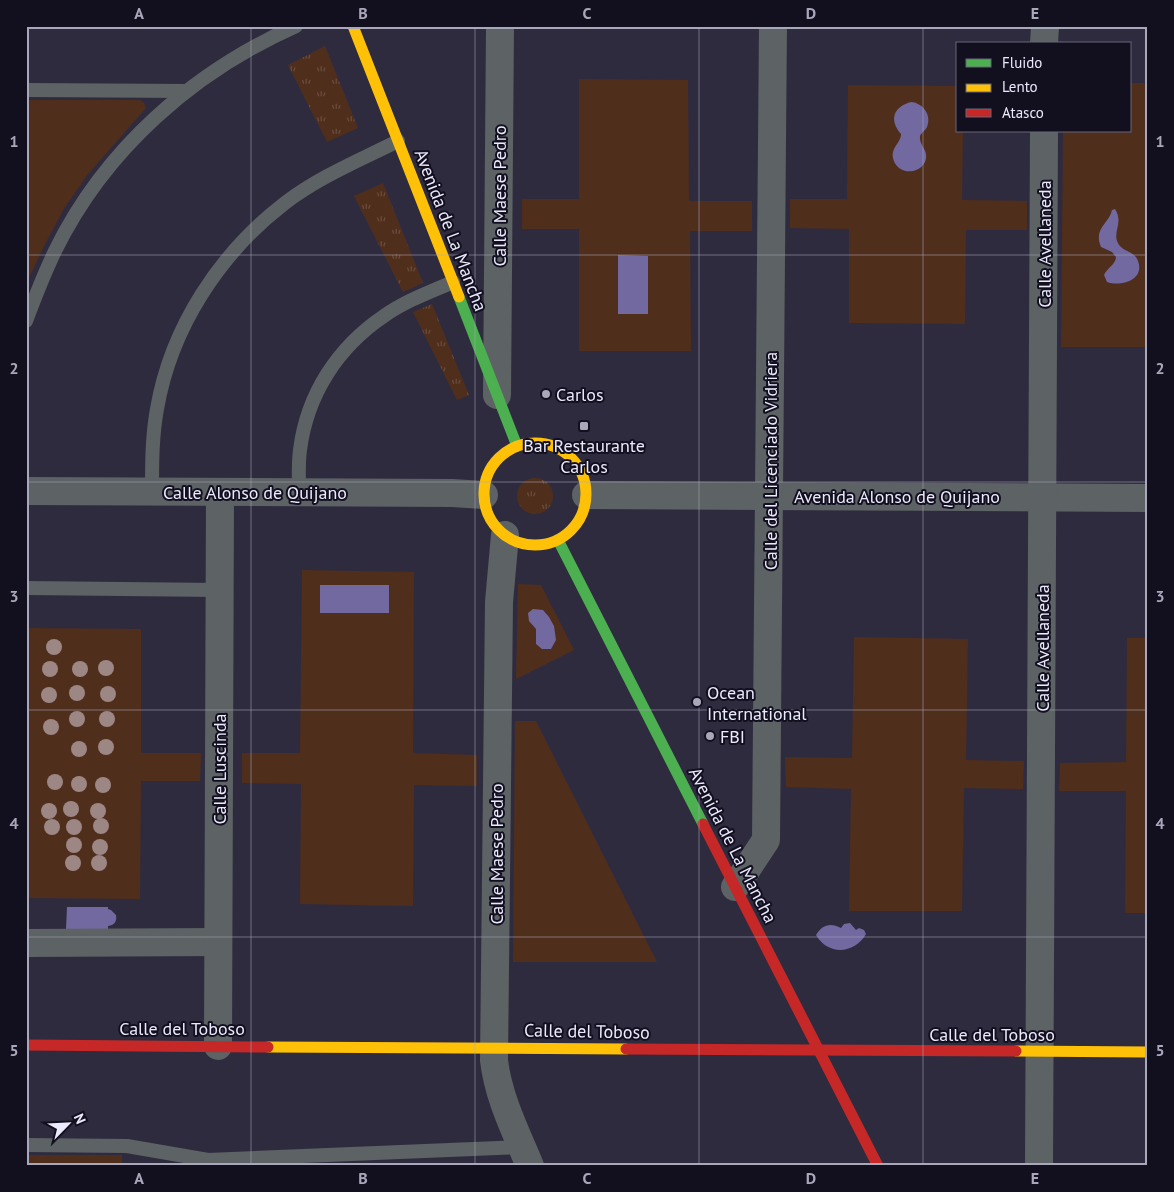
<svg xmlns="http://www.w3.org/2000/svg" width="1174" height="1192" font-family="'PT Sans',sans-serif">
<defs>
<pattern id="grass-tufts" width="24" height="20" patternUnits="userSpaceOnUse" patternTransform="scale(1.25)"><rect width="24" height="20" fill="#502e1c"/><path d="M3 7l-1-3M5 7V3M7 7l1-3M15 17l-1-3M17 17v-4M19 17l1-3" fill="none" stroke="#694c3e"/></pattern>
</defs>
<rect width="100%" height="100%" fill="#2f2b3f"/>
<g fill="url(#grass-tufts)">
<path d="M 325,46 L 358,128 L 327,142 L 288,65 Z"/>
<path d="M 383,183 L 423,283 L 403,292 L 354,196 Z"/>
<path d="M 432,304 L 469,395 L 457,400 L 413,312 Z"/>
<circle cx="535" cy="496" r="18"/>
</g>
<g fill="#502e1c">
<path d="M 579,79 L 688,80 L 689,201 L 752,201 L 752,231 L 690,231 L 691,351 L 579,351 L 579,229 L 522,229 L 522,199 L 579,199 Z"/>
<path d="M 1130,83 L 1143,83 L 1148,87 L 1148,347 L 1061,347 L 1063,131 L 1130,131 Z"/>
<path d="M 848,85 L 958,86 L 958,131 L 963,131 L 962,200 L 1027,201 L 1027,230 L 966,230 L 965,324 L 849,323 L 849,229 L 790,228 L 790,199 L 847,199 Z"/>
<path d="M 26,100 L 140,100 L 144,103 L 146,108 L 88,174 L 65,207 L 46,242 L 26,284 Z"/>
<path d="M 302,570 L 414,572 L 413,753 L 477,755 L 477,786 L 414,785 L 413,906 L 300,904 L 301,784 L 242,783 L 242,753 L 300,753 Z"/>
<path d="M 518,584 L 541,585 L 574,650 L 516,679 Z"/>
<path d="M 28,628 L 141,629 L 141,753 L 201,753 L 200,781 L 141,781 L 140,899 L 29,898 L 29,781 L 26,781 L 26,754 L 29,753 Z"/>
<path d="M 854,637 L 968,639 L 966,760 L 1024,761 L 1023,789 L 964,788 L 962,911 L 849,911 L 851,789 L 786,787 L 785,757 L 852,758 Z"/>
<path d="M 1127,638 L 1148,638 L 1148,913 L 1125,913 L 1126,791 L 1059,791 L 1060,763 L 1126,762 Z"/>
<path d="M 515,721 L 536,721 L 657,962 L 513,962 Z"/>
<rect x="26" y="1155" width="96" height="11"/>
</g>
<g fill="#71699f">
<path d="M 911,102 C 923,103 932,115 927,127 C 925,131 921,133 920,136 C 919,146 930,151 925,162 C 918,176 896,174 893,158 C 891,147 901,143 901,134 C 889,120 893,107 911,102 Z"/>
<path d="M 1115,209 C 1124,223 1112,232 1118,243 C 1122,252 1135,251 1138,261 C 1145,280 1121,287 1107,282 L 1104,275 C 1107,268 1116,264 1116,257 L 1112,252 L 1101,247 C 1093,228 1109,224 1112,210 Z"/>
<path d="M 618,255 L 648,256 L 648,314 L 618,314 Z"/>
<rect x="320" y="585" width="69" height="28"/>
<path d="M 533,609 L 543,610 L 549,617 L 554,626 L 556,640 L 551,649 L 542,649 L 536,644 L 536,629 L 529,621 L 528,613 Z"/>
<path d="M 67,907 L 108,907 L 108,909 L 111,910 L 116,915 C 117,921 115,925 108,926 L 108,929 L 66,929 Z"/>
<path d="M 850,923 L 856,930 L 859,928 L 864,930 L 866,934 C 855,954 828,956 816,935 C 822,925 830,922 841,928 L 844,924 Z"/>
</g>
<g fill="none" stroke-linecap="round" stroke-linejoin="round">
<g stroke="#5d6264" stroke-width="14">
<path d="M 26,90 L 186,91"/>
<path d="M 26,321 C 35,297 44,274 55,251 C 105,149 193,72 296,26"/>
<path d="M 152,492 C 152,464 152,436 157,409 C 171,327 220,253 285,203 C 319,177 360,160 398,141"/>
<path d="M 299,493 C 299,479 298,464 300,450 C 307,394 338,347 384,316 C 405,301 430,292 453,282"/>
<path d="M 26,588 L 219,590"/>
<path d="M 26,1145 L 127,1146 L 208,1160 L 522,1147"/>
</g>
<g stroke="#5d6264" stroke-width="28">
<path d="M 1044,44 L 1045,26"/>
<path d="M 497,395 L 500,26"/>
<path d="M 26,491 L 452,493 L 484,495"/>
<path d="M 586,495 L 1148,498"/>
<path d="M 505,535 L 499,602 L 494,1060 C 498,1097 516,1132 530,1166"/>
<path d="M 735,887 L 766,840 L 773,26"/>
<path d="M 26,943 L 218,942"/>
<path d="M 218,1046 L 220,492"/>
<path d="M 1039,1166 L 1044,131"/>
</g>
<g stroke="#4caf50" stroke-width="11">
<path d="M 459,297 L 517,446"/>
<path d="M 558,540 L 703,824"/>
</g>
<g stroke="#ffc107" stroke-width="11">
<path d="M 353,26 L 459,297"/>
<circle cx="535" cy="494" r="51"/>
<path d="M 268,1047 L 626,1049"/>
<path d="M 1016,1051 L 1148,1052"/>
</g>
<g stroke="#c62828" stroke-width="11">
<path d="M 703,824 L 878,1166"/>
<path d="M 26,1045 L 268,1047"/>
<path d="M 626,1049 L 1016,1051"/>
</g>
</g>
<g fill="#9c8785">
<circle cx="54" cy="647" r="8"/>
<circle cx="106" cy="668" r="8"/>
<circle cx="50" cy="669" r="8"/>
<circle cx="80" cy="669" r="8"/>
<circle cx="77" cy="693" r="8"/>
<circle cx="108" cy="694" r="8"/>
<circle cx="49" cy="695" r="8"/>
<circle cx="77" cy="719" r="8"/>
<circle cx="107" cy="719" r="8"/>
<circle cx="51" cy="727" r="8"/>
<circle cx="106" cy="747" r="8"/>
<circle cx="79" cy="749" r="8"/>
<circle cx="55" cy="782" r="8"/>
<circle cx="79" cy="784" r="8"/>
<circle cx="103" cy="785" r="8"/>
<circle cx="71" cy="809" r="8"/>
<circle cx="49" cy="811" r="8"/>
<circle cx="98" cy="811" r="8"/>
<circle cx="101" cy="826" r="8"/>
<circle cx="52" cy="827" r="8"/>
<circle cx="74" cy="827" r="8"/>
<circle cx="74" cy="845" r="8"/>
<circle cx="100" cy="847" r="8"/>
<circle cx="73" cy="863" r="8"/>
<circle cx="99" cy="863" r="8"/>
</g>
<path fill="none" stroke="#a9a7ba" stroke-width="1" stroke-opacity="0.55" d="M 251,26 L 251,1166M 475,26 L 475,1166M 699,26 L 699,1166M 923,26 L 923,1166M 26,255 L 1148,255M 26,482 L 1148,482M 26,710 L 1148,710M 26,937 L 1148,937"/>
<g fill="#a9a7ba" stroke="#120f1f" stroke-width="2">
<circle cx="546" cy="394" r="5"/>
<rect x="579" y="421" width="10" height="10" rx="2.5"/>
<circle cx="697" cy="702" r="5"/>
<circle cx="710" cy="736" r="5"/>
</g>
<g text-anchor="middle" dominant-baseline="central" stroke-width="4" stroke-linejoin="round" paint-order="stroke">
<g font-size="18" fill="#ebeafd" stroke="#120f1f">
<text transform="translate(499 196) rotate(-90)">Calle Maese Pedro</text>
<text transform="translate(451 230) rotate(69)">Avenida de La Mancha</text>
<text transform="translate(1044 244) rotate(-90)">Calle Avellaneda</text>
<text transform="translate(770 461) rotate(-90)">Calle del Licenciado Vidriera</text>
<text x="255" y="492">Calle Alonso de Quijano</text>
<text x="897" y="496">Avenida Alonso de Quijano</text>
<text transform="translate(1042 648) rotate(-90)">Calle Avellaneda</text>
<text transform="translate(219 769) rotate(-90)">Calle Luscinda</text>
<text transform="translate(733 845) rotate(63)">Avenida de La Mancha</text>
<text transform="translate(496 854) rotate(-90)">Calle Maese Pedro</text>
<text x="182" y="1028">Calle del Toboso</text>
<text transform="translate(587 1031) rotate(1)">Calle del Toboso</text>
<text x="992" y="1034">Calle del Toboso</text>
</g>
<g font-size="18" fill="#ebeafd" stroke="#120f1f" text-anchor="start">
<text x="556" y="394">Carlos</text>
<text x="584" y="445" text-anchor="middle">Bar Restaurante<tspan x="584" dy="21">Carlos</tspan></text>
<text x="707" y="692">Ocean<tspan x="707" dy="21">International</tspan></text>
<text x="720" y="736">FBI</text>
</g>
</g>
<rect width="1174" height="1192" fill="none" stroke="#120f1f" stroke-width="55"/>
<rect x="956" y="42" width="175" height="90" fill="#120f1f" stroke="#696778"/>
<rect x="966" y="59" width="25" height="8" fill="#4caf50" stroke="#696778"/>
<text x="1002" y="68" font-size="15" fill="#ebeafd">Fluido</text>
<rect x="966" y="84" width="25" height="8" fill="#ffc107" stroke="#696778"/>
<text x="1002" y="92" font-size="15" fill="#ebeafd">Lento</text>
<rect x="966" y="109" width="25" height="8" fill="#c62828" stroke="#696778"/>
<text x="1002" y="118" font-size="15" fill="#ebeafd">Atasco</text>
<g transform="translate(68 1124) rotate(66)" stroke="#120f1f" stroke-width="4" paint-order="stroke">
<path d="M0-4L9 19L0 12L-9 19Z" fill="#ebeafd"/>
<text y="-8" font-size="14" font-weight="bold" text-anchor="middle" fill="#ebeafd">N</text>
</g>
<rect x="28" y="28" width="1118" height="1136" fill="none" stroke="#a9a7ba" stroke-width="2"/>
<g font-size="16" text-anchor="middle" font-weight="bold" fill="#a9a7ba">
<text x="139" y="19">A</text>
<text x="363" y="19">B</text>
<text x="587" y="19">C</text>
<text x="811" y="19">D</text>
<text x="1035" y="19">E</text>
<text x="14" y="147">1</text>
<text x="1160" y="147">1</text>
<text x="14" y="374">2</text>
<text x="1160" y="374">2</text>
<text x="14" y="602">3</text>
<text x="1160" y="602">3</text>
<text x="14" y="829">4</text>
<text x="1160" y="829">4</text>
<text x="14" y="1056">5</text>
<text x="1160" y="1056">5</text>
<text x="139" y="1184">A</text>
<text x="363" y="1184">B</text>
<text x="587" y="1184">C</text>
<text x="811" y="1184">D</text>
<text x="1035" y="1184">E</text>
</g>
</svg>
